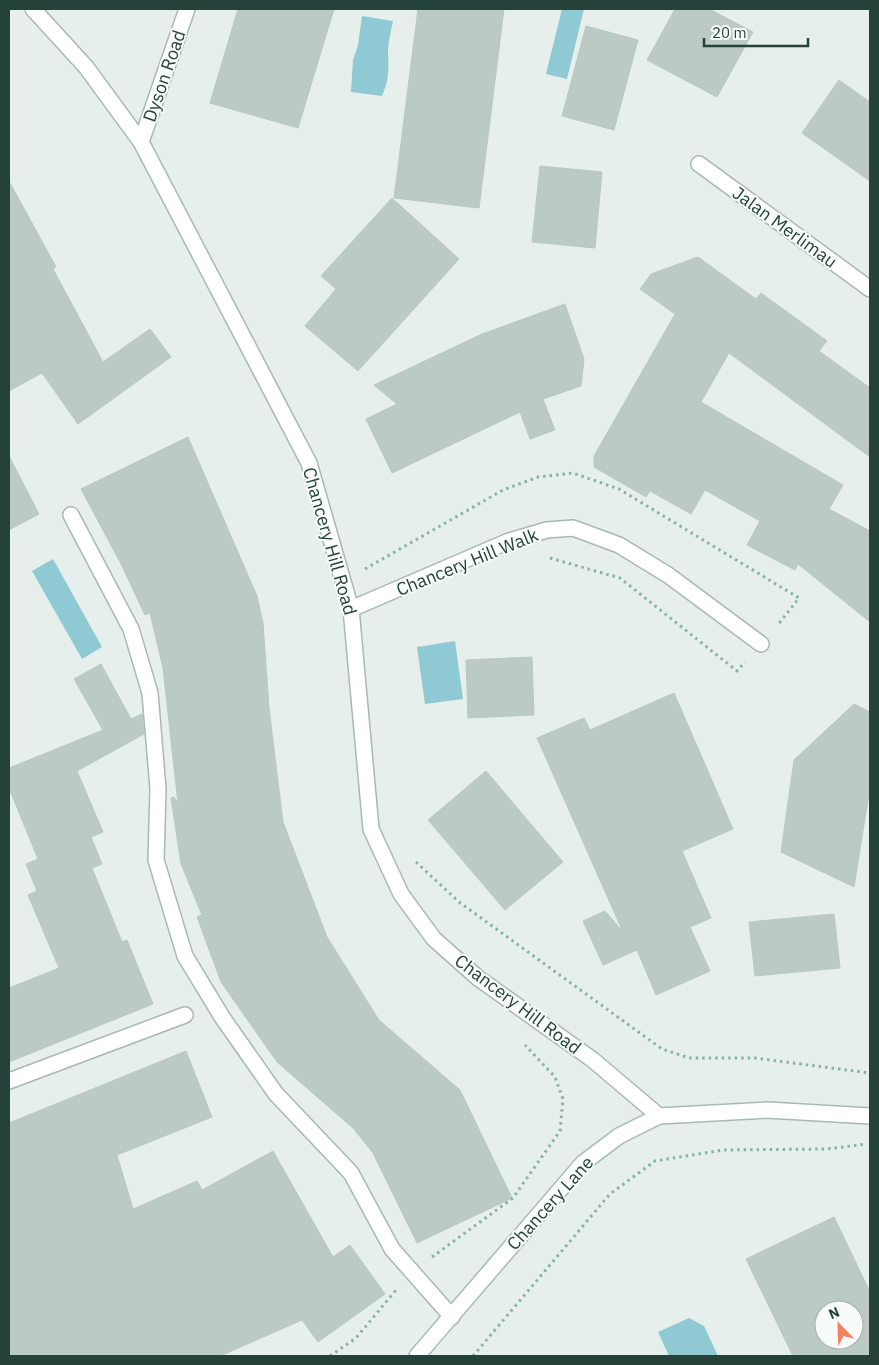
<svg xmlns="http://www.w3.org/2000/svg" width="879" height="1365" font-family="'IBM Plex Sans',sans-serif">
<rect width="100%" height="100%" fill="#e6efeb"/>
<g fill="#8ec9d4">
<path d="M 562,9 L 584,9 L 567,79 L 546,74 Z"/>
<path d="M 362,16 L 393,21 C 391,31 388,42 388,53 C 389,69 389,80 382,96 L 351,92 L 353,60 L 358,45 Z"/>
<path d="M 53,559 L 102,647 L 82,659 L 32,571 Z"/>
<path d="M 455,641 L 463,699 L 425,704 L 417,647 Z"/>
<path d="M 689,1318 L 704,1326 L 718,1356 L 669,1356 L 658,1332 Z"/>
</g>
<g fill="#bbcac4" stroke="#b8c9c2" fill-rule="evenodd">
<path d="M 238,9 L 334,9 L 298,128 L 210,103 Z"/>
<path d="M 418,9 L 504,9 L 479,208 L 394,198 Z"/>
<path d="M 675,9 L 709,9 L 753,32 L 717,97 L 647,60 Z"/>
<path d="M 586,26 L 638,40 L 614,130 L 562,116 Z"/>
<path d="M 839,80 L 870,102 L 870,181 L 802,133 Z"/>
<path d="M 540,166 L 602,172 L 595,248 L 532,242 Z"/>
<path d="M 9,181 L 56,267 L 53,269 L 103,362 L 150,329 L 171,357 L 78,424 L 42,373 L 9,391 Z"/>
<path d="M 392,198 L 459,259 L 358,371 L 305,326 L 336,289 L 321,276 Z"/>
<path d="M 698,257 L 756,299 L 761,293 L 827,341 L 819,351 L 870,388 L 870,457 L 729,353 L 701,402 L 843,485 L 829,509 L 870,531 L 870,622 L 798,564 L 795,570 L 747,545 L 760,521 L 705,490 L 691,514 L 650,491 L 646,497 L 594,467 L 594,456 L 675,314 L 640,289 L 651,274 Z"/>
<path d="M 565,304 L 584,359 L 581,386 L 543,399 L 555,430 L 530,439 L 520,412 L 392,473 L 366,419 L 397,404 L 374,385 L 482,334 Z"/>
<path d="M 188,437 L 257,596 L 263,623 L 269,708 L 283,822 L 327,937 L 379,1020 L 460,1090 L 512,1198 L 417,1243 L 373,1153 L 353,1128 L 277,1062 L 221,982 L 197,917 L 202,915 L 181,864 L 171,798 L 174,797 L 178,804 L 163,668 L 150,613 L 145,615 L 121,564 L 81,489 Z"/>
<path d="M 9,456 L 39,514 L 9,530 Z"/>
<path d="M 532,657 L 534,715 L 468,718 L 466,660 Z"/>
<path d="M 101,664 L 131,719 L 142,714 L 144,734 L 77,771 L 103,832 L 91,837 L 102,864 L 92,868 L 122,942 L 127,940 L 153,1004 L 9,1062 L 9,988 L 59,968 L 28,895 L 37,891 L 26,864 L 38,859 L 9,788 L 9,768 L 103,730 L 74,679 Z"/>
<path d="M 674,693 L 733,829 L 682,851 L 711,918 L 690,927 L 710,971 L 656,995 L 637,950 L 603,965 L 583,921 L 605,911 L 623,932 L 537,738 L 584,718 L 590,730 Z"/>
<path d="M 854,704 L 870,712 L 870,787 L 854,887 L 781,852 L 794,760 Z"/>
<path d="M 486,771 L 563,862 L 505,910 L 428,820 Z"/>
<path d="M 834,914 L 840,968 L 755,976 L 749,922 Z"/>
<path d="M 186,1051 L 212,1117 L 117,1155 L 133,1209 L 197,1181 L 202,1190 L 273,1151 L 333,1257 L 350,1245 L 385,1294 L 318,1342 L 302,1320 L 220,1356 L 9,1356 L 9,1123 Z"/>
<path d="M 834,1217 L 870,1292 L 870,1356 L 793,1356 L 746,1259 ZM 824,1310 L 854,1310 L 854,1340 L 824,1340 Z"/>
</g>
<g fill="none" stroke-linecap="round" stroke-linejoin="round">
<g stroke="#a8b8b2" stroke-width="18">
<path id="lane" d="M 71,515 L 131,629 L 150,693 L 158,789 L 156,860 L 185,956 L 222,1017 L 276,1094 L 351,1173 L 392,1249 L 452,1317"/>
</g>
<g stroke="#a8b8b2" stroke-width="18">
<g id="street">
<path d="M 33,9 L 86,67 L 141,142 L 309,463 L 351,609 L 371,829 L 401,894 L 434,939 L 478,978 L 593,1060 L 659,1116"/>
<path d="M 141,142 L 187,9"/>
<path d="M 699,164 L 870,289"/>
<path d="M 351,609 L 509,541 L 547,530 L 573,528 L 619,545 L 668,575 L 761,644"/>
<path d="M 9,1081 L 185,1015"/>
</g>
</g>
<g stroke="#a4bbb3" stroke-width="18">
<path id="secondary" d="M 417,1356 L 583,1163 L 619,1136 L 659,1116 L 767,1110 L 870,1116"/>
</g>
<g stroke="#86b3a5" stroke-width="3" stroke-dasharray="2.5 4" stroke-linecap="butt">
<path d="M 550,558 L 620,578 L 737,671 L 745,662"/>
<path d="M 365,569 L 503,490 L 538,477 L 573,473 L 619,489 L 799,598 L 777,626"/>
<path d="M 416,862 L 459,902 L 662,1049 L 689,1058 L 755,1058 L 870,1073"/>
<path d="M 432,1257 L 513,1198 L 560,1131 L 563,1099 L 555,1077 L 525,1045"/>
<path d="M 330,1356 L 356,1338 L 396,1290"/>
<path d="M 473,1356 L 610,1194 L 655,1161 L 723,1150 L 827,1149 L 867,1144"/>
</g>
<use href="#lane" stroke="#fff" stroke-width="15"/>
<use href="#street" stroke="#fff" stroke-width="15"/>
<use href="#secondary" stroke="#fff" stroke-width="15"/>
</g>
<g text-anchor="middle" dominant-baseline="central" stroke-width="4" stroke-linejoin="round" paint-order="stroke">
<g font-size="18" fill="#24423a" stroke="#f7fbf9">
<text transform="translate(164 76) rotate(-71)">Dyson Road</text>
<text transform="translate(785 227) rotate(36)">Jalan Merlimau</text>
<text transform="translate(330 541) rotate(74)">Chancery Hill Road</text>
<text transform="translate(467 562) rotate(-22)">Chancery Hill Walk</text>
<text transform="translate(518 1004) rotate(37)">Chancery Hill Road</text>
<text transform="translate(550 1203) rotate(-48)">Chancery Lane</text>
</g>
</g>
<rect width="879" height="1365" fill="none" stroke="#24423a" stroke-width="20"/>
<g transform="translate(839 1325) rotate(337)"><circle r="24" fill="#f7fbf9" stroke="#a3b1ad"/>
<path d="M0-4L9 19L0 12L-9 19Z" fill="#f4845f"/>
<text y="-8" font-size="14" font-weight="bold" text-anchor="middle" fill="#24423a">N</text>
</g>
<path d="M704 38v8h104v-8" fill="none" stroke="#24423a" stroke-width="2.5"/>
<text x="712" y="38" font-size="15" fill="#24423a" stroke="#f7fbf9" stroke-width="4" paint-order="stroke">20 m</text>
</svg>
